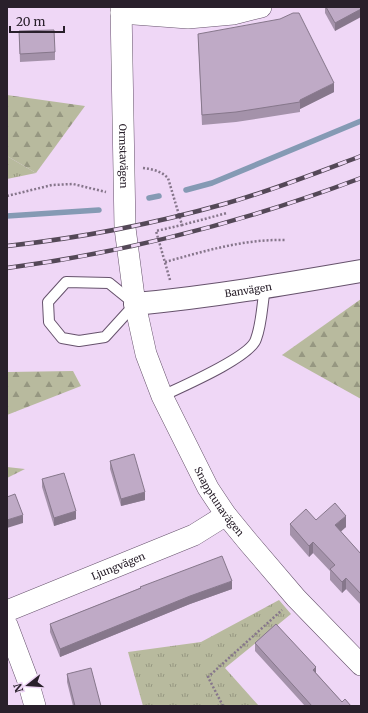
<svg xmlns="http://www.w3.org/2000/svg" width="368" height="713" font-family="Merriweather,serif">
<defs>
<pattern id="grass-tufts" width="24" height="20" patternUnits="userSpaceOnUse"><rect width="24" height="20" fill="#b8ba9e"/><path d="M3 7l-1-3M5 7V3M7 7l1-3M15 17l-1-3M17 17v-4M19 17l1-3" fill="none" stroke="#969781"/></pattern>
<pattern id="forest-firs" width="22" height="20" patternUnits="userSpaceOnUse"><rect width="22" height="20" fill="#b8ba9e"/><path d="M5 1l3.5 6h-7zM16 11l3.5 6h-7z" fill="#969781"/></pattern>
</defs>
<rect width="100%" height="100%" fill="#efd7f6"/>
<g fill="url(#grass-tufts)">
<path d="M 7,156 L 36,173 L 7,179 Z"/>
<path d="M 279,600 L 291,614 L 225,668 L 259,706 L 143,706 L 128,652 L 201,642 Z"/>
</g>
<g fill="url(#forest-firs)">
<path d="M 7,95 L 85,106 L 36,173 L 7,156 Z"/>
<path d="M 361,299 L 361,399 L 282,355 Z"/>
<path d="M 73,371 L 81,386 L 7,415 L 7,372 Z"/>
<path d="M 7,467 L 25,469 L 7,478 Z"/>
</g>
<g fill="none" stroke-linecap="round" stroke-linejoin="round">
<g stroke="#859ab4" stroke-width="5.5">
<path d="M 186,190 L 212,183 L 361,121"/>
<path d="M 149,198 L 159,196"/>
<path d="M 7,216 L 99,210"/>
</g>
<g stroke="#66526c" stroke-width="12">
<g id="service">
<path d="M 66,282 L 109,283 L 135,304 L 105,337 L 79,341 L 62,338 L 49,322 L 48,302 Z"/>
<path d="M 162,396 C 181,387 251,357 256,339 C 262,323 262,304 265,288"/>
</g>
</g>
<g stroke="#66526c" stroke-width="22">
<g id="minor">
<path id="s1" d="M 121,7 L 125,228 L 135,304 L 146,354 L 162,396 L 208,488 L 226,515 L 249,543 L 296,598 L 361,665"/>
<path d="M 121,13 L 188,18 L 233,14 L 261,7"/>
<path id="s2" d="M 7,611 L 194,535 L 226,515"/>
<path d="M 7,625 L 27,678 L 35,706"/>
</g>
</g>
<g stroke="#66526c" stroke-width="24">
<g id="tertiary">
<path id="s3" d="M 135,304 C 211,297 286,284 361,271"/>
</g>
</g>
<g stroke="#86768b" stroke-width="2.5" stroke-dasharray="2 2" stroke-linecap="butt">
<path d="M 143,168 C 152,169 161,171 168,178 L 182,225 L 227,213"/>
<path d="M 7,196 L 52,185 L 73,184 L 106,192"/>
<path d="M 165,262 C 205,251 244,239 285,240"/>
<path d="M 170,280 L 156,231 L 182,225"/>
<path d="M 223,706 L 208,677 L 282,610"/>
</g>
<use href="#service" stroke="#fff" stroke-width="10"/>
<use href="#minor" stroke="#fff" stroke-width="21"/>
<use href="#tertiary" stroke="#fff" stroke-width="22"/>
<g stroke="#544857" stroke-width="4.5">
<g id="rail">
<path d="M 7,246 C 80,238 153,224 224,204 C 271,191 316,173 361,156"/>
<path d="M 7,268 C 128,252 247,221 361,178"/>
</g>
</g>
<use href="#rail" stroke="#efd7f6" stroke-width="3" stroke-dasharray="9" stroke-linecap="butt"/>
</g>
<g fill="#a492aa">
<path d="M 325,7 L 361,7 L 335,31 L 325,13 Z"/>
<path d="M 19,31 L 55,52 L 55,60 L 20,62 Z"/>
<path d="M 198,34 L 334,92 L 300,109 L 300,112 L 236,122 L 202,125 Z"/>
<path d="M 110,461 L 145,500 L 121,506 L 110,469 Z"/>
<path d="M 42,479 L 76,519 L 54,526 L 42,487 Z"/>
<path d="M 316,520 L 346,527 L 340,531 L 361,554 L 361,605 L 346,589 L 342,593 L 330,580 L 330,571 L 313,553 L 309,557 L 290,535 L 290,524 Z"/>
<path d="M 140,587 L 232,589 L 190,604 L 60,657 L 50,632 L 50,624 L 140,588 Z"/>
<path d="M 255,643 L 316,673 L 342,702 L 351,706 L 305,706 L 255,651 Z"/>
<path d="M 67,674 L 101,706 L 73,706 L 67,682 Z"/>
</g>
<g fill="#86778b">
<path d="M 361,9 L 361,17 L 335,31 L 335,23 Z"/>
<path d="M 334,83 L 334,92 L 300,109 L 300,100 Z"/>
<path d="M 145,492 L 145,500 L 121,506 L 121,499 Z"/>
<path d="M 76,511 L 76,519 L 54,526 L 54,518 Z"/>
<path d="M 23,515 L 23,523 L 7,528 L 7,520 Z"/>
<path d="M 346,516 L 346,527 L 335,537 L 335,525 Z"/>
<path d="M 313,542 L 313,553 L 309,557 L 309,546 Z"/>
<path d="M 346,578 L 346,589 L 342,593 L 342,582 Z"/>
<path d="M 232,581 L 232,589 L 190,604 L 60,657 L 60,649 L 190,596 Z"/>
<path d="M 316,667 L 316,675 L 313,670 Z"/>
</g>
<g fill="#bfaac6" stroke="#86778b">
<path d="M 326,7 L 361,7 L 361,9 L 335,23 Z"/>
<path d="M 293,13 L 299,13 L 334,83 L 300,100 L 300,102 L 236,112 L 202,115 L 198,34 L 280,19 Z"/>
<path d="M 54,30 L 55,52 L 20,54 L 19,31 Z"/>
<path d="M 134,454 L 145,492 L 121,499 L 110,461 Z"/>
<path d="M 64,473 L 76,511 L 54,518 L 42,479 Z"/>
<path d="M 15,494 L 23,515 L 7,520 L 7,497 Z"/>
<path d="M 335,503 L 346,516 L 335,525 L 361,554 L 361,594 L 346,578 L 342,582 L 330,569 L 335,565 L 313,542 L 309,546 L 290,524 L 306,509 L 316,520 Z"/>
<path d="M 222,556 L 232,581 L 190,596 L 60,649 L 50,624 L 141,588 L 140,587 Z"/>
<path d="M 276,624 L 316,667 L 313,670 L 342,702 L 345,699 L 351,706 L 312,706 L 255,643 Z"/>
<path d="M 91,668 L 101,706 L 75,706 L 67,674 Z"/>
</g>
<g text-anchor="middle" dominant-baseline="central" stroke-width="4" stroke-linejoin="round" paint-order="stroke">
<g font-size="10" fill="#29202b" stroke="#efd7f6">
<text stroke="none"><textPath href="#s1" startOffset="149">Ormstavägen</textPath></text>
<text stroke="none"><textPath href="#s3" startOffset="114">Banvägen</textPath></text>
<text stroke="none"><textPath href="#s1" startOffset="514">Snapptunavägen</textPath></text>
<text stroke="none"><textPath href="#s2" startOffset="120">Ljungvägen</textPath></text>
</g>
</g>
<rect width="368" height="713" fill="none" stroke="#29202b" stroke-width="16"/>
<g transform="translate(28 685) rotate(253)" stroke="#efd7f6" stroke-width="3" paint-order="stroke">
<path d="M0-3L7 15L0 10L-7 15Z" fill="#29202b"/>
<text y="-6" font-size="11" font-weight="bold" text-anchor="middle" fill="#29202b">N</text>
</g>
<path d="M10 26v6h54v-6" fill="none" stroke="#29202b" stroke-width="2"/>
<text x="16" y="26" font-size="12" fill="#29202b" stroke="#efd7f6" stroke-width="3" paint-order="stroke">20 m</text>
</svg>
